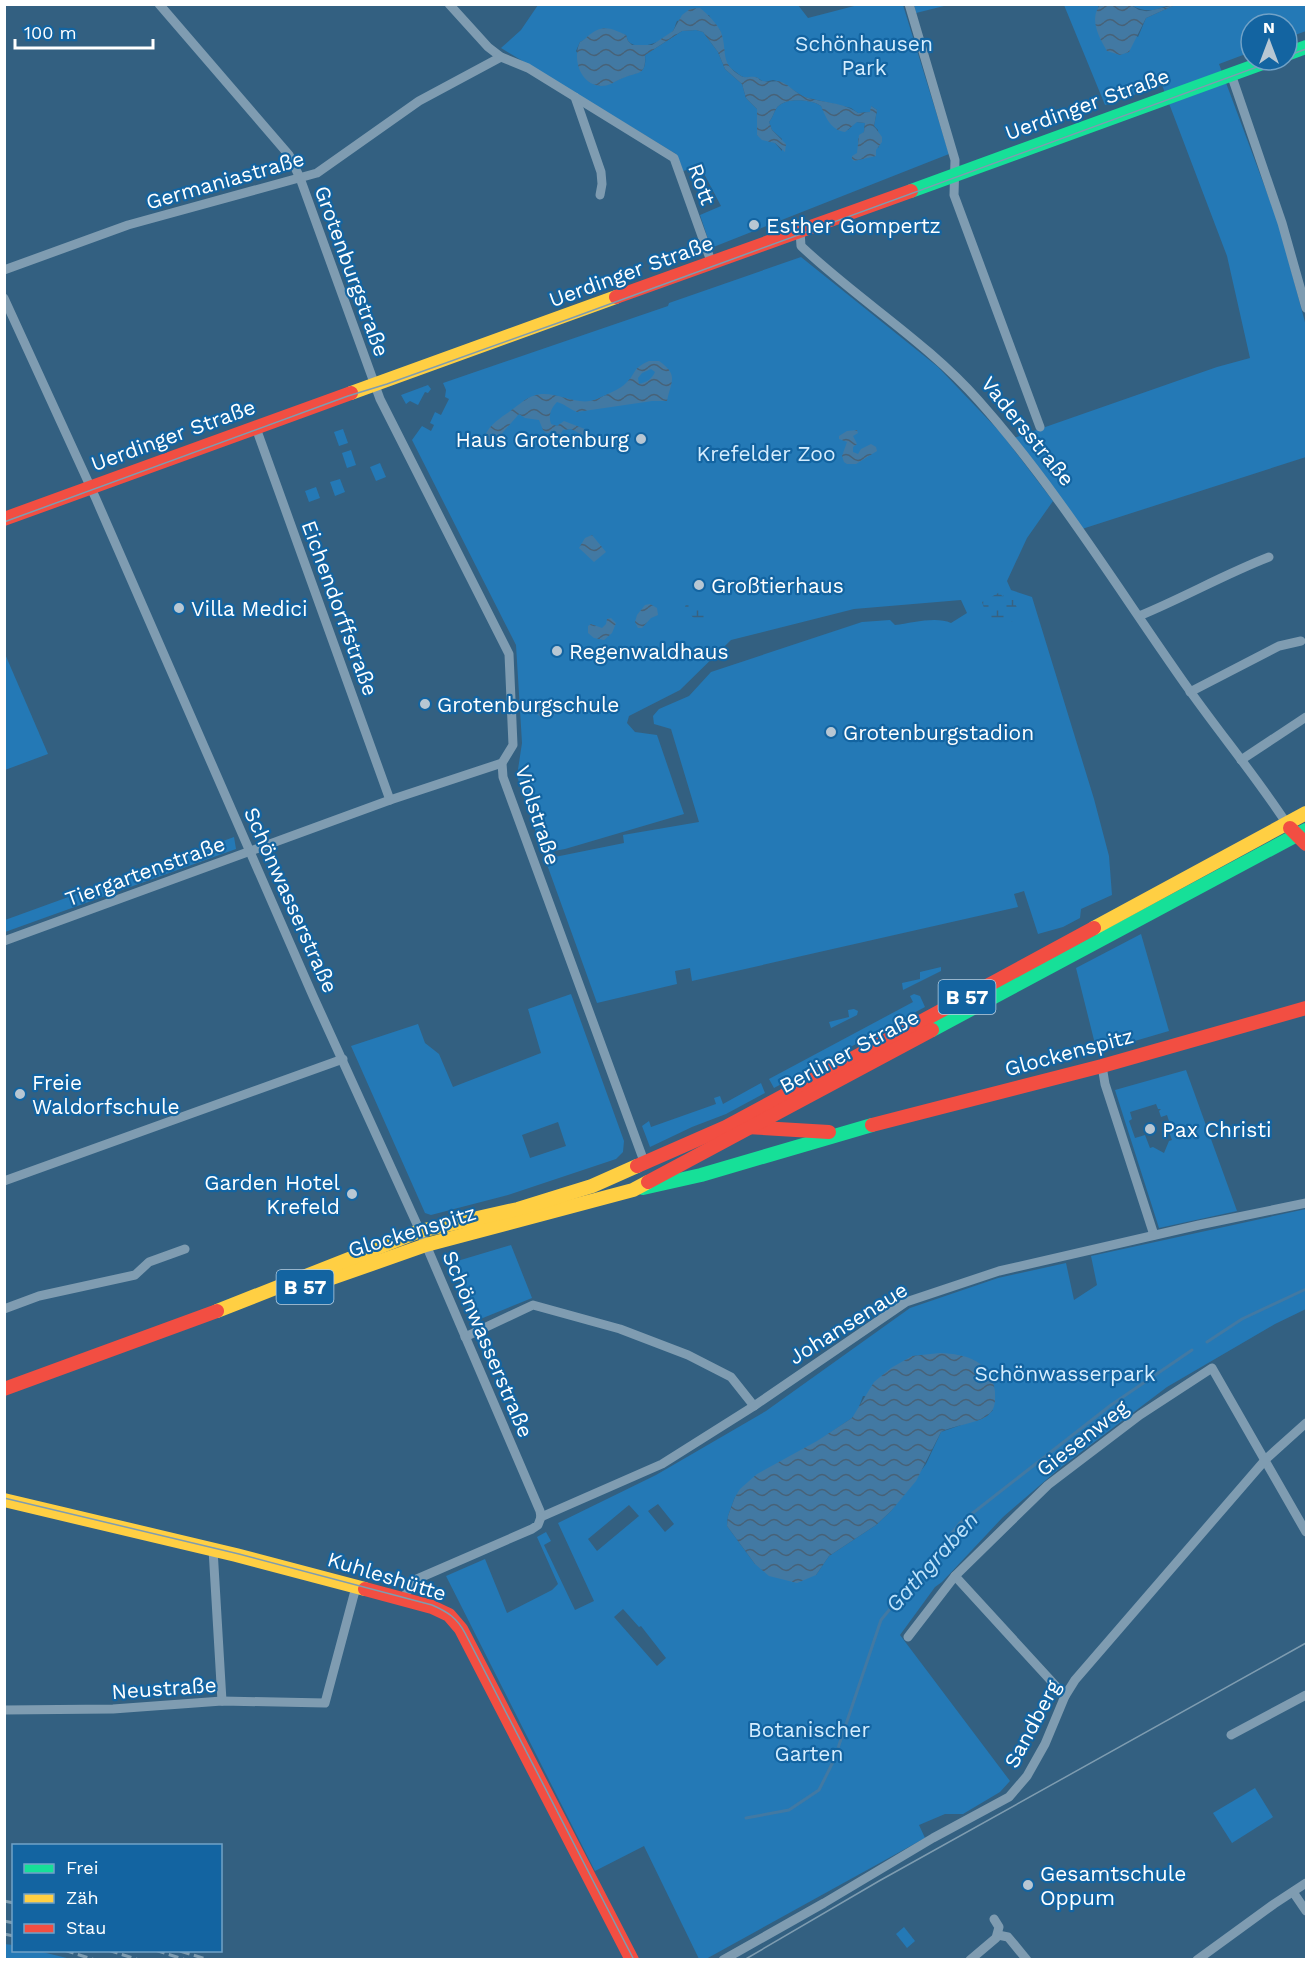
<svg xmlns="http://www.w3.org/2000/svg" width="1311" height="1964" font-family="'Work Sans',sans-serif">
<defs>
<pattern id="wetland-marsh" width="20" height="14" patternUnits="userSpaceOnUse" patternTransform="scale(1.5)"><rect width="20" height="14" fill="#2479b6"/><path d="M1 5h8M5 5V1M11 12h8M15 12V8" fill="none" stroke="#386281"/></pattern>
<pattern id="water-waves" width="16" height="10" patternUnits="userSpaceOnUse" patternTransform="scale(1.5)"><rect width="16" height="10" fill="#4279a3"/><path d="M0 5q4-4 8 0t8 0" fill="none" stroke="#476278"/></pattern>
</defs>
<rect width="100%" height="100%" fill="#336081"/>
<g fill="#2479b6" fill-rule="evenodd">
<path d="M 914,4 L 948,5 L 916,13 Z"/>
<path d="M 538,5 L 798,5 L 808,18 L 858,5 L 903,5 L 949,154 L 711,248 L 700,215 L 721,206 L 700,166 L 683,171 L 676,154 L 501,48 L 521,30 ZM 709,15 L 713,24 L 720,30 L 725,60 L 729,67 L 741,76 L 746,78 L 756,77 L 764,82 L 773,80 L 781,82 L 804,97 L 851,108 L 858,113 L 871,112 L 871,106 L 877,110 L 874,126 L 878,130 L 879,147 L 852,159 L 858,153 L 858,139 L 864,132 L 865,123 L 856,122 L 848,130 L 831,124 L 821,106 C 811,99 783,97 776,109 C 773,114 773,117 769,122 L 772,130 L 782,139 L 782,151 L 775,143 L 757,135 L 757,109 L 746,98 L 742,84 L 725,69 L 718,52 L 703,32 L 696,30 L 682,31 L 645,55 C 647,76 637,71 622,78 C 613,82 609,85 599,86 L 576,51 L 580,42 C 589,38 593,32 604,28 L 626,35 L 628,41 C 638,52 664,42 673,31 C 675,28 675,25 677,21 Z"/>
<path d="M 1064,5 L 1100,5 L 1098,7 L 1138,37 L 1146,18 L 1175,5 L 1306,5 L 1306,31 L 1287,38 L 1287,24 L 1251,24 L 1251,52 L 1219,64 L 1279,225 L 1306,326 L 1306,457 L 1082,529 L 1014,438 L 1217,367 L 1250,358 L 1227,256 L 1162,85 L 1105,105 Z"/>
<path d="M 1131,5 L 1169,5 C 1155,11 1145,13 1131,5 Z"/>
<path d="M 801,257 L 938,367 L 1001,433 L 1053,501 L 1027,538 L 1007,581 L 1011,590 L 1032,597 L 1094,799 L 1109,856 L 1112,895 L 1081,909 L 1080,918 L 1063,927 L 1038,934 L 1024,891 L 1014,894 L 1018,907 L 692,981 L 690,968 L 675,971 L 677,984 L 597,1003 L 545,859 L 624,843 L 623,835 L 699,822 L 671,729 L 654,724 L 653,716 L 659,709 L 689,696 L 711,672 L 862,622 L 890,620 L 895,625 C 912,623 936,616 951,623 L 967,613 L 961,600 L 854,609 L 731,640 L 680,690 L 629,716 L 627,723 L 635,732 L 657,735 L 684,814 L 565,849 L 543,853 L 517,776 L 522,743 L 516,645 L 412,440 L 422,426 L 431,431 L 434,425 L 430,423 L 435,412 L 441,415 L 449,399 L 445,397 L 446,390 L 443,383 L 668,306 L 669,303 Z"/>
<path d="M 428,385 L 431,389 L 428,393 L 425,392 L 418,405 L 410,401 L 406,404 L 401,395 Z"/>
<path d="M 343,429 L 348,443 L 339,446 L 334,432 Z"/>
<path d="M 351,450 L 356,465 L 347,468 L 342,453 Z"/>
<path d="M 380,463 L 386,477 L 376,481 L 370,467 Z"/>
<path d="M 340,479 L 345,492 L 335,496 L 330,482 Z"/>
<path d="M 316,487 L 320,498 L 309,502 L 305,491 Z"/>
<path d="M 5,654 L 48,754 L 5,770 L 4,770 Z"/>
<path d="M 234,837 L 236,849 L 5,932 L 5,920 Z"/>
<path d="M 1141,934 L 1169,1031 L 1097,1052 L 1076,968 Z"/>
<path d="M 941,967 L 941,971 L 903,990 L 902,983 L 920,979 L 920,972 Z"/>
<path d="M 571,994 L 624,1141 L 623,1152 L 616,1159 L 508,1195 L 431,1215 L 425,1213 L 351,1046 L 418,1024 L 425,1043 L 439,1054 L 453,1087 L 541,1053 L 528,1009 ZM 558,1122 L 566,1146 L 530,1158 L 522,1135 Z"/>
<path d="M 914,994 L 920,996 L 925,1007 L 774,1088 L 769,1079 L 913,1002 L 910,996 Z"/>
<path d="M 854,1009 L 858,1011 L 857,1015 L 831,1028 L 829,1022 L 849,1017 L 848,1010 Z"/>
<path d="M 1186,1070 L 1237,1211 L 1159,1228 L 1115,1090 ZM 1156,1104 L 1158,1109 L 1161,1109 L 1159,1111 L 1161,1117 L 1167,1115 L 1169,1121 L 1166,1123 L 1172,1140 L 1169,1141 L 1164,1153 L 1153,1147 L 1150,1148 L 1145,1135 L 1135,1138 L 1129,1121 L 1132,1119 L 1130,1112 Z"/>
<path d="M 761,1083 L 765,1093 L 726,1114 L 692,1127 L 650,1147 L 642,1126 L 649,1121 L 651,1127 L 716,1104 L 714,1098 L 720,1096 L 723,1104 Z"/>
<path d="M 1306,1209 L 1306,1309 L 1275,1324 L 1167,1387 L 1060,1468 L 1003,1517 L 942,1582 L 935,1587 L 900,1635 L 1010,1781 L 1000,1792 L 963,1814 L 945,1814 L 919,1825 L 925,1838 L 706,1959 L 699,1959 L 644,1846 L 595,1871 L 446,1576 L 485,1559 L 507,1613 L 552,1590 L 558,1584 L 537,1537 L 546,1532 L 551,1541 L 544,1545 L 575,1610 L 594,1601 L 558,1523 L 656,1475 L 766,1411 L 910,1308 L 998,1278 L 1066,1263 L 1074,1300 L 1097,1285 L 1091,1256 ZM 863,1396 L 993,1410 L 987,1416 L 941,1432 L 926,1464 L 891,1511 L 876,1525 L 829,1556 L 816,1575 L 755,1564 L 727,1526 L 728,1516 L 735,1497 L 852,1418 L 857,1412 ZM 658,1504 L 674,1524 L 665,1532 L 648,1511 ZM 629,1505 L 639,1516 L 597,1551 L 588,1539 ZM 623,1609 L 639,1627 L 641,1626 L 666,1658 L 657,1666 L 614,1617 Z"/>
<path d="M 511,1245 L 532,1298 L 473,1322 L 454,1262 Z"/>
<path d="M 1255,1788 L 1273,1817 L 1232,1843 L 1213,1813 Z"/>
<path d="M 904,1927 L 915,1941 L 907,1948 L 896,1934 Z"/>
<path d="M 4,1944 L 13,1945 L 14,1950 L 38,1951 L 71,1959 L 5,1959 Z"/>
</g>
<g fill="url(#wetland-marsh)">
<path d="M 1000,592 L 1002,596 L 1011,593 L 1021,618 L 991,629 L 982,602 Z"/>
<path d="M 687,602 L 696,603 L 696,606 L 704,607 L 705,619 L 696,620 L 684,609 Z"/>
</g>
<g fill="url(#water-waves)" fill-rule="evenodd">
<path d="M 1100,5 L 1131,5 L 1139,10 L 1148,11 L 1175,5 L 1146,18 L 1129,52 L 1120,55 L 1107,51 C 1099,37 1089,19 1100,5 Z"/>
<path d="M 700,8 C 707,13 718,25 721,32 C 728,52 719,63 741,76 C 747,79 749,76 755,77 C 761,78 757,80 763,81 C 769,83 775,80 782,82 C 790,86 797,94 805,97 C 823,103 843,102 858,113 L 870,112 L 871,106 L 877,110 L 874,126 L 882,137 L 882,142 L 876,150 L 876,156 L 854,161 L 852,159 L 852,156 L 857,153 L 859,135 L 864,132 L 865,123 L 857,122 L 845,132 C 831,130 826,118 821,106 C 811,99 783,97 776,109 C 773,114 773,117 769,122 L 772,130 L 786,144 L 785,152 L 775,143 L 762,140 L 757,135 L 757,109 L 746,98 L 742,84 L 725,69 L 718,52 L 703,32 L 696,30 L 682,31 L 645,55 C 646,76 639,71 623,78 C 615,81 610,86 601,86 C 580,85 572,58 580,42 C 586,39 587,36 592,33 C 605,24 614,30 626,35 L 628,41 L 632,45 L 652,45 L 673,31 L 682,15 L 690,9 Z"/>
<path d="M 649,361 L 659,361 C 679,375 671,381 667,401 L 652,401 L 577,412 C 569,409 565,404 557,402 C 551,408 548,416 551,424 L 557,426 L 564,421 L 590,431 L 588,438 L 571,429 L 563,430 L 559,436 L 552,433 L 552,430 L 549,433 L 546,433 L 543,430 L 539,420 L 525,418 L 519,414 L 496,440 L 487,442 L 484,438 C 487,428 497,420 506,414 C 514,409 524,399 533,396 C 554,388 576,408 597,399 C 605,395 621,389 626,383 C 637,373 631,369 649,361 ZM 651,369 L 655,372 C 652,379 647,382 639,384 L 638,378 L 642,373 Z"/>
<path d="M 857,430 L 858,433 L 853,436 L 857,444 L 853,447 L 853,452 L 858,454 L 861,449 L 871,444 L 876,447 L 877,451 L 856,464 L 847,464 L 844,462 L 842,456 L 847,442 L 839,439 L 839,436 L 847,431 Z"/>
<path d="M 592,535 L 606,552 L 594,562 L 579,548 L 585,538 Z"/>
<path d="M 650,604 L 657,608 L 658,615 L 651,618 L 642,628 L 638,628 L 635,622 L 637,615 L 645,605 Z"/>
<path d="M 611,618 L 616,623 L 612,633 L 604,640 L 594,638 L 588,633 L 588,626 L 591,624 L 602,628 L 606,624 L 607,619 Z"/>
<path d="M 542,700 L 548,700 L 557,706 L 557,711 L 554,715 L 542,718 L 533,711 L 533,706 Z"/>
<path d="M 940,1353 C 966,1354 992,1361 995,1392 C 995,1400 996,1408 989,1414 C 981,1423 954,1425 941,1432 L 916,1481 L 891,1511 L 876,1525 L 829,1556 L 816,1575 L 797,1583 L 769,1576 L 755,1564 L 727,1526 L 728,1516 L 735,1497 L 740,1489 L 757,1474 L 817,1441 L 852,1418 L 874,1382 L 891,1368 L 912,1356 Z"/>
</g>
<g fill="none" stroke-linecap="round" stroke-linejoin="round">
<g stroke="#4279a3" stroke-width="3">
<path d="M 1207,1342 L 1242,1319 L 1306,1289"/>
<path d="M 746,1818 L 789,1810 L 819,1790 L 834,1760 L 881,1620 L 960,1523 L 1111,1405 L 1192,1350"/>
</g>
<g stroke="#7f9cb1" stroke-width="9">
<path d="M 159,4 L 289,155 L 300,178 L 380,399 L 509,654 L 513,745 L 502,763 L 503,777 L 645,1164"/>
<path d="M 449,4 L 488,47 L 501,57 L 528,68 L 674,158 L 712,264"/>
<path d="M 909,4 L 955,160 L 954,195 L 1040,427"/>
<path d="M 1231,74 L 1282,223 L 1306,308"/>
<path d="M 575,97 L 601,172 L 602,184 L 600,195"/>
<path d="M 800,231 L 801,246 C 858,300 927,342 979,401 C 1059,491 1121,594 1190,691 C 1222,736 1257,778 1287,824"/>
<path d="M 4,270 L 128,225 L 317,173 L 419,101 L 501,57"/>
<path d="M 4,298 L 96,499 L 313,996 L 420,1231 L 540,1511 L 541,1517"/>
<path d="M 256,428 L 390,800"/>
<path d="M 1139,616 C 1183,598 1225,574 1269,557"/>
<path d="M 1190,692 L 1279,646 L 1301,641"/>
<path d="M 1241,760 L 1306,717"/>
<path d="M 4,941 L 390,800 L 502,763"/>
<path d="M 1102,1066 L 1105,1084 L 1154,1235"/>
<path d="M 4,1181 L 343,1059"/>
<path d="M 4,1309 L 39,1296 L 135,1275 L 149,1262 L 185,1249"/>
<path d="M 465,1337 L 533,1305 L 620,1329 L 688,1355 L 731,1377 L 754,1406"/>
<path d="M 541,1517 L 662,1464 L 754,1406 L 906,1302 L 999,1271 L 1199,1225 L 1306,1203"/>
<path d="M 213,1549 L 222,1701"/>
<path d="M 955,1576 L 1065,1696"/>
<path d="M 403,1600 L 411,1584 L 417,1579 L 532,1529 L 538,1525 L 541,1517"/>
<path d="M 908,1637 L 955,1576 L 1048,1485 L 1140,1415 L 1212,1368 L 1306,1532"/>
<path d="M 4,1710 L 113,1709 L 222,1701 L 325,1703 L 356,1587"/>
<path d="M 1231,1735 L 1306,1695"/>
<path d="M 1293,1892 L 1306,1911"/>
<path d="M 998,1935 L 1008,1937 L 1027,1960"/>
<path d="M 723,1960 L 824,1903 L 933,1838 L 1009,1797 L 1027,1776 L 1045,1744 L 1065,1696 L 1075,1680 L 1266,1459 L 1306,1423"/>
<path d="M 970,1960 L 996,1938 L 999,1927 L 994,1919"/>
<path d="M 1197,1960 L 1274,1904 L 1306,1883"/>
</g>
<g stroke="#16e098" stroke-width="14">
<path d="M 1287,54 L 1306,47"/>
<path d="M 911,191 L 1271,60"/>
<path d="M 932,1030 L 1306,830"/>
<path d="M 643,1188 L 701,1175 L 872,1125"/>
</g>
<g stroke="#ffcf43" stroke-width="14">
<path d="M 351,393 L 616,297"/>
<path d="M 1094,928 L 1306,813"/>
<path d="M 312,1285 L 426,1245 L 633,1190 L 648,1182"/>
<path d="M 217,1311 L 420,1231 L 518,1209 L 592,1186 L 637,1166"/>
<path d="M 4,1500 L 236,1555 L 365,1589"/>
</g>
<g stroke="#f24e42" stroke-width="14">
<path d="M 616,297 L 911,191"/>
<path d="M 4,519 L 351,393"/>
<path d="M 1290,828 L 1306,844"/>
<path d="M 872,1125 L 1102,1066 L 1306,1008"/>
<path d="M 747,1127 L 829,1132"/>
<path d="M 637,1166 L 726,1127 L 1094,928"/>
<path d="M 648,1182 L 932,1030"/>
<path d="M 4,1389 L 217,1311"/>
<path d="M 365,1589 L 432,1607 L 449,1615 L 461,1629 L 632,1960"/>
</g>
<g stroke="#7e9cb0" stroke-width="1.5">
<path d="M 1287,56 L 1306,49"/>
<path d="M 4,522 L 348,396 L 387,384 L 569,319 L 1276,60"/>
<path d="M 4,1498 L 239,1554 L 432,1605 C 448,1612 457,1618 465,1633 L 634,1960"/>
<path d="M 744,1960 L 879,1881 L 1306,1643"/>
</g>
<g stroke="#7e9cb0" stroke-width="3" stroke-dasharray="10 4.5" stroke-linecap="butt">
<path d="M 4,1901 L 14,1903"/>
<path d="M 4,1921 L 14,1923"/>
<path d="M 4,1934 L 14,1936"/>
<path d="M 64,1950 L 95,1960"/>
<path d="M 108,1950 L 139,1960"/>
<path d="M 155,1950 L 186,1960"/>
<path d="M 180,1951 L 209,1960"/>
</g>
</g>
<g fill="#b8c7d3" stroke="#1364a1" stroke-width="2">
<circle cx="754" cy="225" r="6"/>
<circle cx="641" cy="439" r="6"/>
<circle cx="699" cy="585" r="6"/>
<circle cx="179" cy="608" r="6"/>
<circle cx="557" cy="651" r="6"/>
<circle cx="425" cy="704" r="6"/>
<circle cx="831" cy="732" r="6"/>
<circle cx="20" cy="1094" r="6"/>
<circle cx="1150" cy="1129" r="6"/>
<circle cx="352" cy="1194" r="6"/>
<circle cx="1028" cy="1885" r="6"/>
</g>
<g text-anchor="middle" dominant-baseline="central" stroke-width="4.5" stroke-linejoin="round" paint-order="stroke">
<g fill="#1364a1" stroke="#b8d0e3" stroke-width="1.5">
<rect x="938.5" y="980" width="57" height="34" rx="4.5"/>
<rect x="276.5" y="1270" width="57" height="34" rx="4.5"/>
</g>
<g font-size="20" font-weight="bold" fill="#fff">
<text x="967" y="997">B 57</text>
<text x="305" y="1287">B 57</text>
</g>
<g font-size="21" fill="#d5edfe" stroke="#1364a1">
<text x="864" y="43">Schönhausen<tspan x="864" dy="24">Park</tspan></text>
<text x="766" y="453">Krefelder Zoo</text>
<text x="1065" y="1373">Schönwasserpark</text>
<text x="809" y="1729">Botanischer<tspan x="809" dy="24">Garten</tspan></text>
</g>
<g font-size="21" fill="#fff" stroke="#1364a1">
<text transform="translate(1087 104) rotate(-20)">Uerdinger Straße</text>
<text transform="translate(225 180) rotate(-16)">Germaniastraße</text>
<text transform="translate(702 184) rotate(70)">Rott</text>
<text transform="translate(352 271) rotate(70)">Grotenburgstraße</text>
<text transform="translate(631 271) rotate(-20)">Uerdinger Straße</text>
<text transform="translate(1028 431) rotate(51)">Vadersstraße</text>
<text transform="translate(173 435) rotate(-20)">Uerdinger Straße</text>
<text transform="translate(340 608) rotate(70)">Eichendorffstraße</text>
<text transform="translate(538 815) rotate(72)">Violstraße</text>
<text transform="translate(145 871) rotate(-20)">Tiergartenstraße</text>
<text transform="translate(291 900) rotate(66)">Schönwasserstraße</text>
<text transform="translate(849 1051) rotate(-28)">Berliner Straße</text>
<text transform="translate(1069 1052) rotate(-15)">Glockenspitz</text>
<text transform="translate(412 1231) rotate(-17)">Glockenspitz</text>
<text transform="translate(848 1323) rotate(-32)">Johansenaue</text>
<text transform="translate(488 1344) rotate(67)">Schönwasserstraße</text>
<text transform="translate(1082 1438) rotate(-38)">Giesenweg</text>
<text transform="translate(387 1576) rotate(17)">Kuhleshütte</text>
<text transform="translate(164 1688) rotate(-4)">Neustraße</text>
<text transform="translate(1032 1724) rotate(-62)">Sandberg</text>
</g>
<g font-size="21" fill="#fff" stroke="#1364a1" text-anchor="start">
<text x="766" y="225">Esther Gompertz</text>
<text x="629" y="439" text-anchor="end">Haus Grotenburg</text>
<text x="711" y="585">Großtierhaus</text>
<text x="191" y="608">Villa Medici</text>
<text x="569" y="651">Regenwaldhaus</text>
<text x="437" y="704">Grotenburgschule</text>
<text x="843" y="732">Grotenburgstadion</text>
<text x="32" y="1082">Freie<tspan x="32" dy="24">Waldorfschule</tspan></text>
<text x="1162" y="1129">Pax Christi</text>
<text x="340" y="1182" text-anchor="end">Garden Hotel<tspan x="340" dy="24">Krefeld</tspan></text>
<text x="1040" y="1873">Gesamtschule<tspan x="1040" dy="24">Oppum</tspan></text>
</g>
<g font-size="22" font-style="italic" fill="#bce2fb" stroke="#1364a1">
<text transform="translate(932 1562) rotate(-48)">Gathgraben</text>
</g>
</g>
<rect width="1311" height="1964" fill="none" stroke="#ffffff" stroke-width="12"/>
<rect x="12" y="1844" width="210" height="108" fill="#1364a1" stroke="#71a2c7" stroke-width="1.5"/>
<rect x="24" y="1864" width="30" height="9" fill="#16e098" stroke="#71a2c7" stroke-width="1.5"/>
<text x="66" y="1874" font-size="18" fill="#ffffff">Frei</text>
<rect x="24" y="1894" width="30" height="9" fill="#ffcf43" stroke="#71a2c7" stroke-width="1.5"/>
<text x="66" y="1904" font-size="18" fill="#ffffff">Zäh</text>
<rect x="24" y="1924" width="30" height="9" fill="#f24e42" stroke="#71a2c7" stroke-width="1.5"/>
<text x="66" y="1934" font-size="18" fill="#ffffff">Stau</text>
<g transform="translate(1269 42)"><circle r="28" fill="#1364a1" stroke="#71a2c7" stroke-width="1.5"/>
<path d="M0-4.5L10 22L0 15L-10 22Z" fill="#b8c7d3"/>
<text y="-9" font-size="16" font-weight="bold" text-anchor="middle" fill="#ffffff">N</text>
</g>
<path d="M15 39v9h138v-9" fill="none" stroke="#ffffff" stroke-width="3"/>
<text x="24" y="39" font-size="18" fill="#ffffff" stroke="#1364a1" stroke-width="4.5" paint-order="stroke">100 m</text>
</svg>
